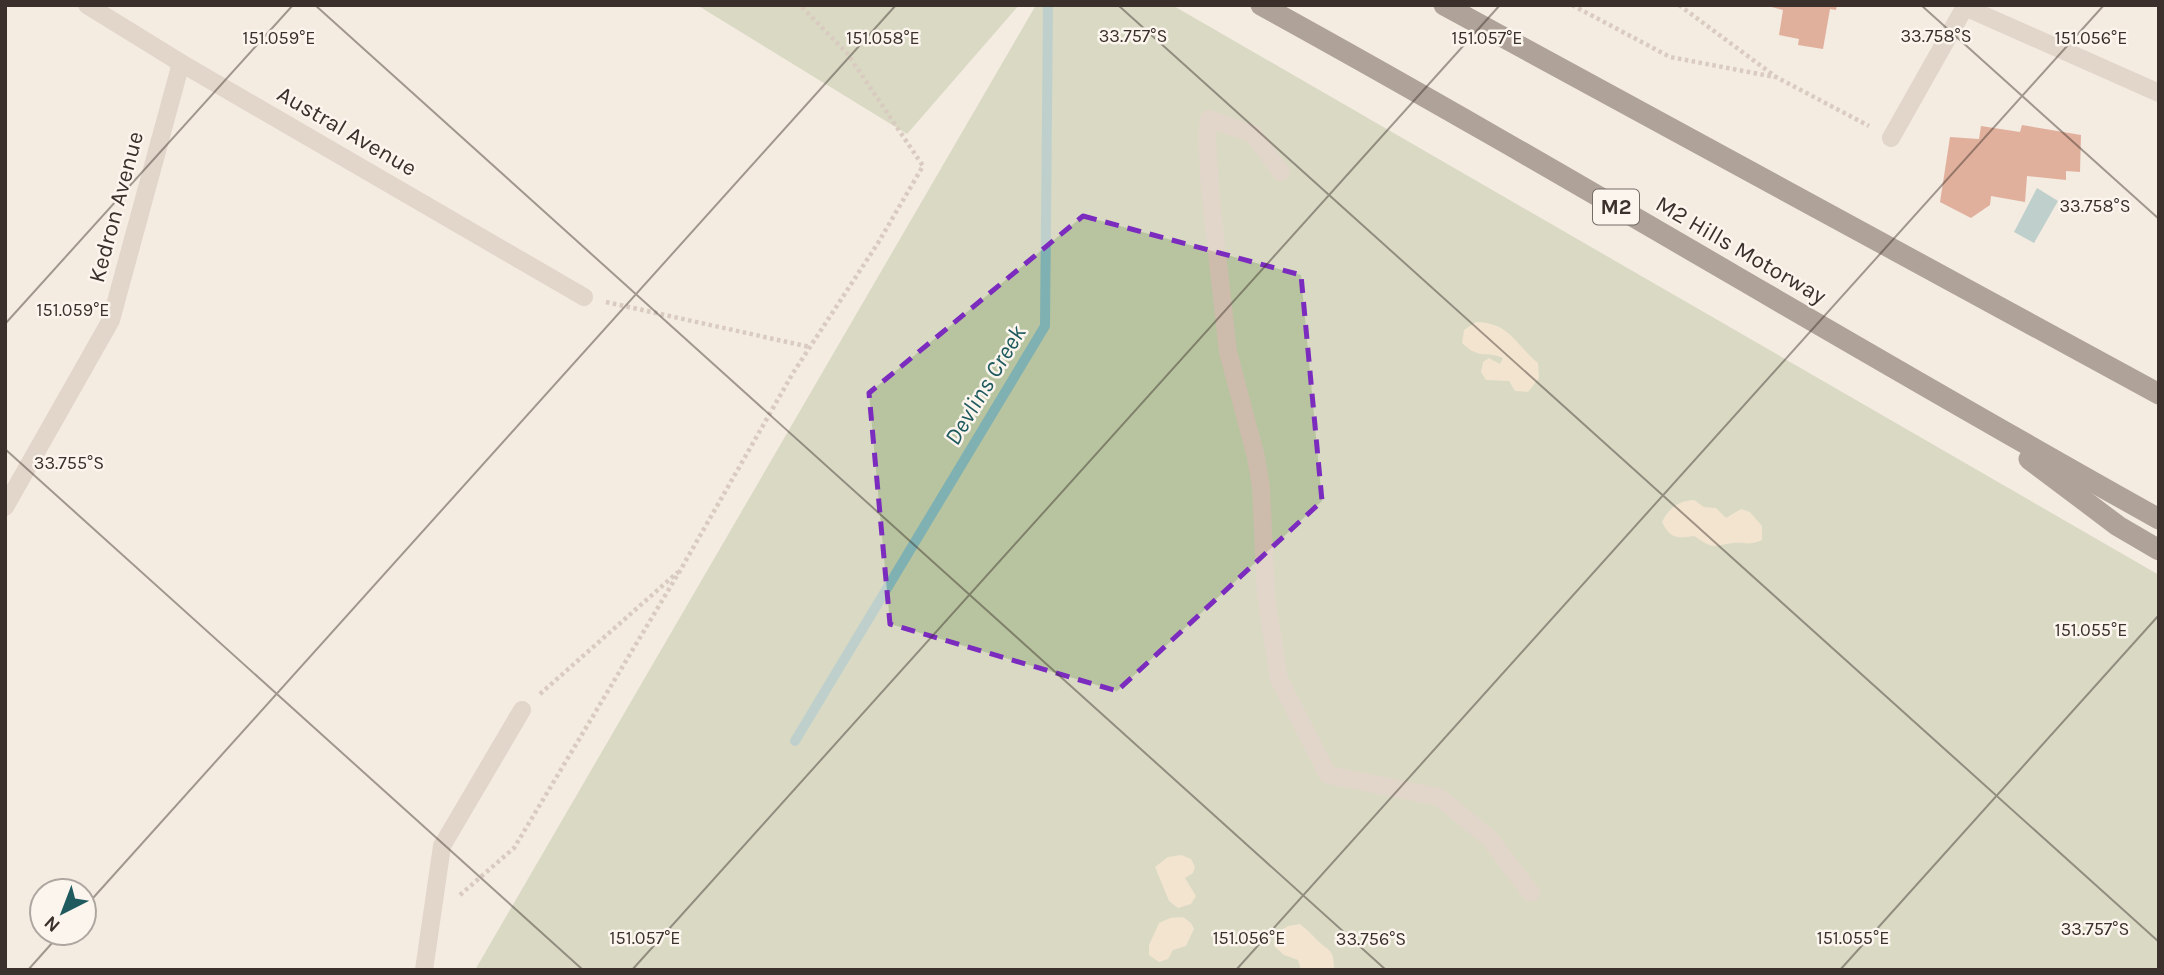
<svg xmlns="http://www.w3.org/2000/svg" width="2164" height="975" font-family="Karla,sans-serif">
<rect width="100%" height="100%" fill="#f4ebe1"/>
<g fill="#b8c4a0">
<path d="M 697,5 L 1019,5 L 907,134 Z"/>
<path d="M 1036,5 L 1172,5 L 2159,575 L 2159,970 L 475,970 Z"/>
</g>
<g fill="#efdcb8">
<path d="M 1476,322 C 1510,323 1514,343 1538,363 L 1539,378 L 1528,392 L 1515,391 L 1509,381 L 1486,380 L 1481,372 L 1483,362 L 1489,358 L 1500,364 L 1503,358 C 1485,350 1481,361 1462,343 L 1464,330 Z"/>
<path d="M 1694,500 L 1704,507 L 1716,508 L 1726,518 L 1741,509 L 1750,512 L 1762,526 L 1762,540 C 1748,546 1746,542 1733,543 C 1711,546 1715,550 1694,536 C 1676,539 1670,538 1662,522 C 1669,508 1678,501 1694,500 Z"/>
<path d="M 1181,855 L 1191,859 L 1195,867 L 1193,873 L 1185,878 L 1196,896 L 1191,904 L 1178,908 L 1169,901 L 1155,867 L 1168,857 Z"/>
<path d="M 1183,917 L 1191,923 L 1194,929 L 1186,946 L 1173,950 L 1168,959 L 1159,962 L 1149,955 L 1149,945 L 1159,923 L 1170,918 Z"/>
<path d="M 1300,924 C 1307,929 1312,935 1318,941 C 1330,952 1334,949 1334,970 L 1301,970 L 1298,960 L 1284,955 L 1274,946 L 1277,933 L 1288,926 Z"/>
</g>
<path fill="#7fb0b2" d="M 2037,188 L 2058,201 L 2034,243 L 2014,232 Z"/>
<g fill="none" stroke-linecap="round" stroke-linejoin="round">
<path stroke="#7fb0b2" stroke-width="10" d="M 795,741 L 1045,326 L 1048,5"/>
</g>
<g fill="#c8694b">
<path d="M 1764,5 L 1837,5 L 1836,10 L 1830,9 L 1823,49 L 1798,45 L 1799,39 L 1779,35 L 1783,10 Z"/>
<path d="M 2022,125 L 2081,135 L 2080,172 L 2066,171 L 2066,180 L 2027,176 L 2025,202 L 1991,196 L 1990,205 L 1971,218 L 1940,202 L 1950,137 L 1979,139 L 1981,126 L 2020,132 Z"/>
</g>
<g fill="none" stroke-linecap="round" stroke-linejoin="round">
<g stroke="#b9a596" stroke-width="4.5" stroke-dasharray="3.5 3.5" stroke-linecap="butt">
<path d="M 1572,5 L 1670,57 L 1775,77"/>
<path d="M 1679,5 L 1776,77 L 1869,126"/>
<path d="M 606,302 L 810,347"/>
<path d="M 540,694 L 678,572"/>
<path d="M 460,895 L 514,848 L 681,569 L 793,373 L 878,243 L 923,166 L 847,53 L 800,5"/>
</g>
<g stroke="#cdbbac" stroke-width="18">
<path d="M 87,5 L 181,63 L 584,297"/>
<path d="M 1965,7 L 2159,93"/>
<path d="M 1891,138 L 1966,5"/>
<path d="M 1281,172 L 1253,134 L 1209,119 L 1207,136 L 1210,190 L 1228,352 L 1256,457 L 1261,487 L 1266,596 L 1279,679 L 1328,775 L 1439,797 L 1489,838 L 1531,893"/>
<path d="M 5,507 L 111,320 L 181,63"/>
<path d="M 424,970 L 442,846 L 522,710"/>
</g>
<g stroke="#5c4a42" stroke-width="21">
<path d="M 1261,5 C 1563,171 1857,351 2159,519"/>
<path d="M 1444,5 L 2159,394"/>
<path d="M 2029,459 L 2118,526 L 2159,550"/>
</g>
</g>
<path d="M0 0H2164V975H0ZM 1083,216 L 1301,275 L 1322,501 L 1117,691 L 890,624 L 869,393 Z" fill="#f4ebe1" fill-opacity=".55" fill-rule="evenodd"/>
<path fill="none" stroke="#7b2cbf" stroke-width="5" stroke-dasharray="14 9" stroke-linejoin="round" d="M 1083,216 L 1301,275 L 1322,501 L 1117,691 L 890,624 L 869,393 Z"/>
<path fill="none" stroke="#3b302b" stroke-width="2" stroke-opacity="0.45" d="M 315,5 L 1386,970M 1118,5 L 2159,942M 1921,5 L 2159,219M 5,324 L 293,5M 5,449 L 583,970M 84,908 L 896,5M 28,970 L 61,933M 632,970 L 1500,5M 1236,970 L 2104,5M 1840,970 L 2159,615"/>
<g text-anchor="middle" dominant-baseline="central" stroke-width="5" stroke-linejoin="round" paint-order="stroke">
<rect fill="#fbf5ee" stroke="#756b66" stroke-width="2" x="1593" y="189.5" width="46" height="35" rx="5"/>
<g font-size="21" font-weight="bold" fill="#3b302b">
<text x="1616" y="207">M2</text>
</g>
<g font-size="23" fill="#3b302b" stroke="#fbf5ee">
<text transform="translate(347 131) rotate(30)">Austral Avenue</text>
<text transform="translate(116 207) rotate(-75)">Kedron Avenue</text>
<text transform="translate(1741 250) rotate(30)">M2 Hills Motorway</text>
</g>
<g font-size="24" font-style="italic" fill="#1f5a5e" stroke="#fbf5ee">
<text transform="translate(985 385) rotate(-59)">Devlins Creek</text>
</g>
</g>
<g font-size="18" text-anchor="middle" fill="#3b302b" stroke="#fbf5ee" stroke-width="5" stroke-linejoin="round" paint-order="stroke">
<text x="1936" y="42">33.758°S</text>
<text x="1133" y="42">33.757°S</text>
<text x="279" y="44">151.059°E</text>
<text x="883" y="44">151.058°E</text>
<text x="1487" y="44">151.057°E</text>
<text x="2091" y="44">151.056°E</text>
<text x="2095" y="212">33.758°S</text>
<text x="73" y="316">151.059°E</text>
<text x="69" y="469">33.755°S</text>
<text x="2091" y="636">151.055°E</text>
<text x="2095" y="935">33.757°S</text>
<text x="645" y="944">151.057°E</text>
<text x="1249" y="944">151.056°E</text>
<text x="1853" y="944">151.055°E</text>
<text x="1371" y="945">33.756°S</text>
</g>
<rect width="2164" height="975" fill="none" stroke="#3b302b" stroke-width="14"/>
<g transform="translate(63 912) rotate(222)"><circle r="33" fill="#fbf5ee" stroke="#aea6a0" stroke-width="2"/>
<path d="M0-5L12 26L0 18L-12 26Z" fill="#1f5a5e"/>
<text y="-10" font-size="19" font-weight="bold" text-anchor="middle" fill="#3b302b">N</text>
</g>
</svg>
